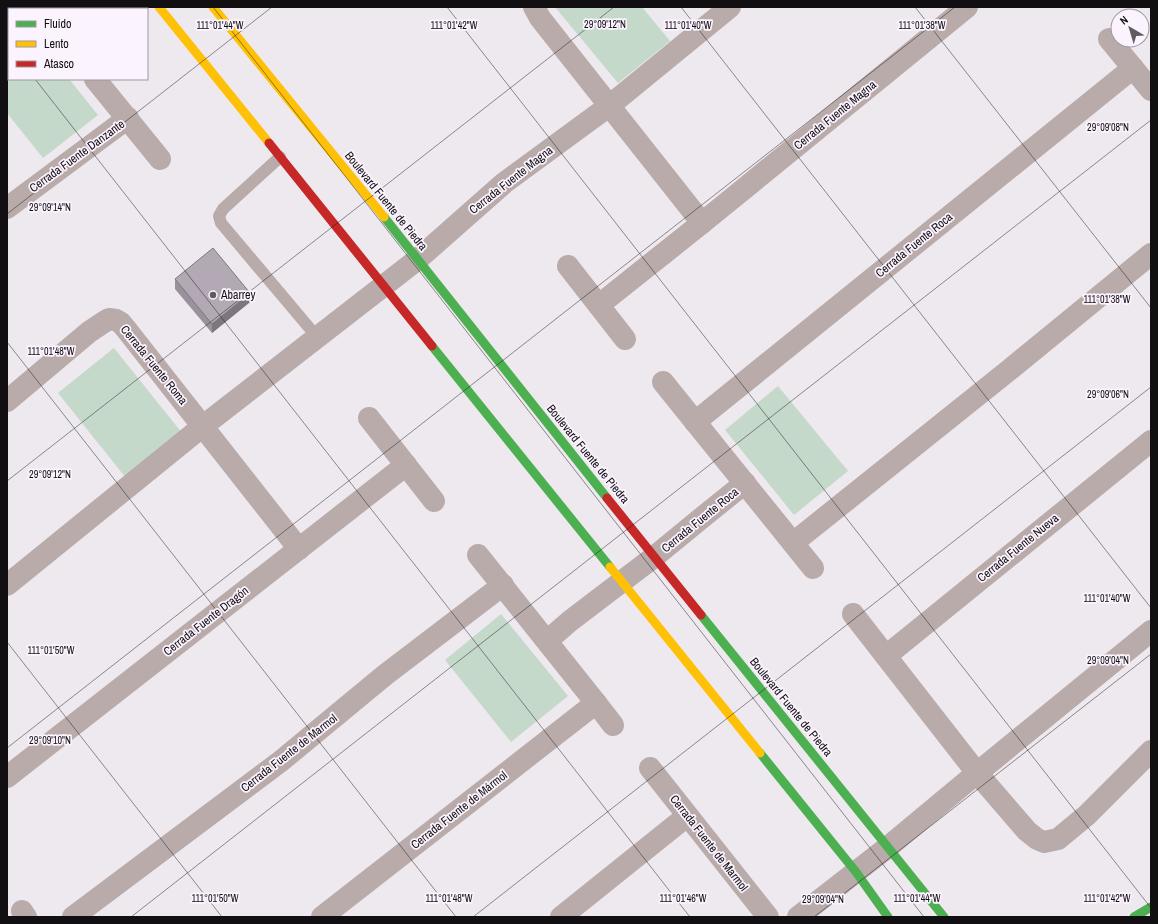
<svg xmlns="http://www.w3.org/2000/svg" width="1158" height="924" font-family="'Archivo Narrow',sans-serif">
<rect width="100%" height="100%" fill="#eee8ef"/>
<g fill="#c4d9ca">
<path d="M 555,7 L 642,7 L 670,41 L 618,83 Z"/>
<path d="M 9,46 L 9,79 L 69,79 L 98,115 L 43,158 L 7,113 L 7,48 Z"/>
<path d="M 114,348 L 182,433 L 126,478 L 58,393 Z"/>
<path d="M 778,386 L 848,471 L 794,515 L 725,430 Z"/>
<path d="M 501,614 L 568,696 L 511,742 L 445,660 Z"/>
</g>
<g fill="none" stroke-linecap="round" stroke-linejoin="round">
<path stroke="#b8aba9" stroke-width="12" d="M 280,157 L 223,209 L 219,216 L 221,223 L 317,337"/>
<g stroke="#b8aba9" stroke-width="22">
<path d="M 534,7 L 540,18 L 702,223"/>
<path d="M 19,9 L 21,7"/>
<path d="M 126,9 L 128,7"/>
<path d="M 1109,39 L 1151,90"/>
<path d="M 95,79 L 160,159"/>
<path d="M 7,208 L 128,118"/>
<path d="M 568,266 L 625,339"/>
<path d="M 599,305 L 702,223 L 967,7"/>
<path d="M 663,382 L 813,568"/>
<path d="M 7,401 L 89,332 L 104,322 L 109,319 L 116,320 L 121,323 L 126,329 L 299,549"/>
<path d="M 369,418 L 434,501"/>
<path d="M 695,422 L 1133,68"/>
<path d="M 793,543 L 1008,371 L 1151,254"/>
<path d="M 478,555 L 596,703 L 613,725"/>
<path d="M 7,585 L 203,426 L 418,259 L 504,183 L 609,106 L 730,7"/>
<path d="M 853,614 L 977,773 L 1027,831 L 1037,839 L 1044,842 L 1058,839 L 1087,815 L 1151,751"/>
<path d="M 547,641 L 570,621 L 654,557 L 704,516 L 745,483"/>
<path d="M 886,656 L 1151,441"/>
<path d="M 650,768 L 768,917"/>
<path d="M 7,777 L 406,465"/>
<path d="M 22,911 L 26,917"/>
<path d="M 73,917 L 281,761 L 385,675 L 503,585"/>
<path d="M 322,917 L 596,703"/>
<path d="M 561,917 L 687,816"/>
<path d="M 798,917 L 888,847 L 977,773 L 1151,631"/>
</g>
<g stroke="#4caf50" stroke-width="9">
<path d="M 384,217 L 607,498"/>
<path d="M 432,346 L 610,567"/>
<path d="M 701,615 L 944,917"/>
<path d="M 760,753 L 856,872 L 888,917"/>
<path d="M 1134,917 L 1151,907"/>
</g>
<g stroke="#ffc107" stroke-width="9">
<path d="M 159,7 L 269,143"/>
<path d="M 213,7 L 384,217"/>
<path d="M 610,567 L 760,753"/>
</g>
<g stroke="#c62828" stroke-width="9">
<path d="M 269,143 L 432,346"/>
<path d="M 607,498 L 701,615"/>
</g>
</g>
<path fill="#9a919c" d="M 175,279 L 250,302 L 212,333 L 175,289 Z"/>
<path fill="#7d767f" d="M 250,293 L 250,302 L 212,333 L 212,324 Z"/>
<path fill="#b3a9b5" stroke="#7d767f" d="M 213,248 L 250,293 L 212,324 L 175,279 Z"/>
<path fill="none" stroke="#120f13" stroke-width="1" stroke-opacity="0.45" d="M 213,7 L 924,917M 447,7 L 1151,908M 681,7 L 1151,608M 915,7 L 1151,308M 1150,7 L 1151,9M 7,43 L 9,45M 35,79 L 690,917M 7,214 L 272,7M 7,342 L 456,917M 7,481 L 614,7M 7,642 L 222,917M 7,748 L 955,7M 131,917 L 1151,120M 473,917 L 1151,387M 814,917 L 1151,654"/>
<circle fill="#5f5b60" stroke="#fbf3fe" stroke-width="1.5" cx="213" cy="295" r="4"/>
<g text-anchor="middle" dominant-baseline="central" stroke-width="3.5" stroke-linejoin="round" paint-order="stroke">
<g font-size="12" fill="#120f13" stroke="#fbf3fe">
<text transform="translate(835 115) rotate(-39)">Cerrada Fuente Magna</text>
<text transform="translate(77 156) rotate(-36)">Cerrada Fuente Danzante</text>
<text transform="translate(511 180) rotate(-38)">Cerrada Fuente Magna</text>
<text transform="translate(386 201) rotate(51)">Boulevard Fuente de Piedra</text>
<text transform="translate(914 245) rotate(-39)">Cerrada Fuente Roca</text>
<text transform="translate(154 365) rotate(51)">Cerrada Fuente Roma</text>
<text transform="translate(588 454) rotate(51)">Boulevard Fuente de Piedra</text>
<text transform="translate(700 520) rotate(-39)">Cerrada Fuente Roca</text>
<text transform="translate(1018 548) rotate(-39)">Cerrada Fuente Nueva</text>
<text transform="translate(206 621) rotate(-38)">Cerrada Fuente Dragón</text>
<text transform="translate(791 707) rotate(51)">Boulevard Fuente de Piedra</text>
<text transform="translate(289 753) rotate(-38)">Cerrada Fuente de Marmol</text>
<text transform="translate(459 810) rotate(-38)">Cerrada Fuente de Mármol</text>
<text transform="translate(709 843) rotate(52)">Cerrada Fuente de Marmol</text>
</g>
<g font-size="12" fill="#120f13" stroke="#fbf3fe" text-anchor="start">
<text x="221" y="295">Abarrey</text>
</g>
</g>
<g font-size="10" text-anchor="middle" fill="#120f13" stroke="#fbf3fe" stroke-width="3.5" stroke-linejoin="round" paint-order="stroke">
<text x="605" y="28">29°09'12"N</text>
<text x="220" y="29">111°01'44"W</text>
<text x="454" y="29">111°01'42"W</text>
<text x="688" y="29">111°01'40"W</text>
<text x="922" y="29">111°01'38"W</text>
<text x="1108" y="131">29°09'08"N</text>
<text x="50" y="211">29°09'14"N</text>
<text x="1107" y="303">111°01'38"W</text>
<text x="51" y="355">111°01'48"W</text>
<text x="1108" y="398">29°09'06"N</text>
<text x="50" y="478">29°09'12"N</text>
<text x="1107" y="602">111°01'40"W</text>
<text x="51" y="654">111°01'50"W</text>
<text x="1108" y="664">29°09'04"N</text>
<text x="50" y="744">29°09'10"N</text>
<text x="215" y="902">111°01'50"W</text>
<text x="449" y="902">111°01'48"W</text>
<text x="683" y="902">111°01'46"W</text>
<text x="917" y="902">111°01'44"W</text>
<text x="1107" y="902">111°01'42"W</text>
<text x="823" y="903">29°09'04"N</text>
</g>
<rect width="1158" height="924" fill="none" stroke="#120f13" stroke-width="16"/>
<rect x="8" y="8" width="140" height="72" fill="#fbf3fe" stroke="#9e98a0"/>
<rect x="16" y="21" width="20" height="6" fill="#4caf50" stroke="#9e98a0"/>
<text x="44" y="28" font-size="12" fill="#120f13">Fluido</text>
<rect x="16" y="41" width="20" height="6" fill="#ffc107" stroke="#9e98a0"/>
<text x="44" y="48" font-size="12" fill="#120f13">Lento</text>
<rect x="16" y="61" width="20" height="6" fill="#c62828" stroke="#9e98a0"/>
<text x="44" y="68" font-size="12" fill="#120f13">Atasco</text>
<g transform="translate(1130 28) rotate(322)"><circle r="19" fill="#fbf3fe" stroke="#9e98a0"/>
<path d="M0-3L7 15L0 10L-7 15Z" fill="#5f5b60"/>
<text y="-6" font-size="11" font-weight="bold" text-anchor="middle" fill="#120f13">N</text>
</g>
</svg>
